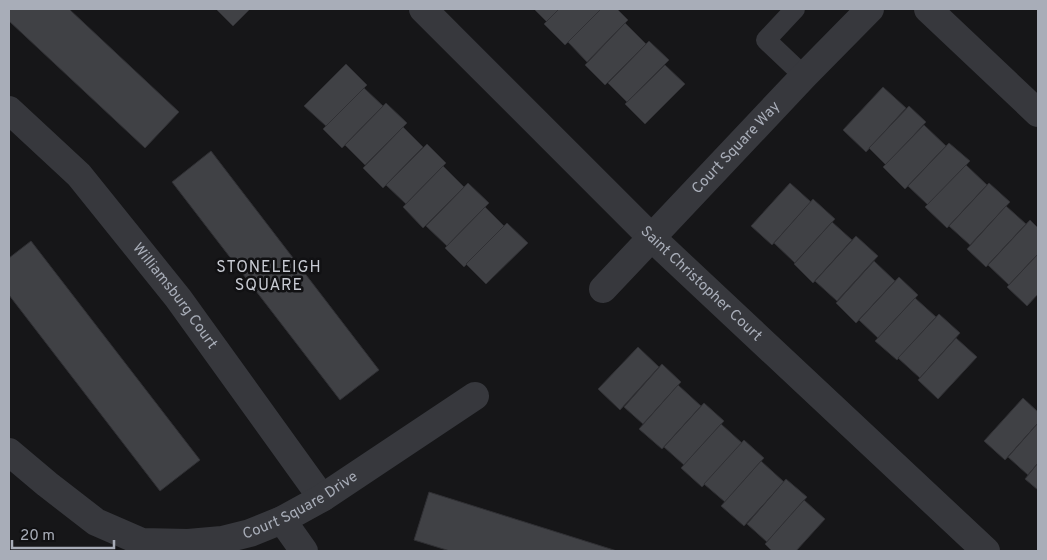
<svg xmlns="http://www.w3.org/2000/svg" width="1047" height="560" font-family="Overpass,sans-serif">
<rect width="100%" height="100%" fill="#161618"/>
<g fill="#404145" stroke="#303034">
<path d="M 9,9 L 69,9 L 179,112 L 145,148 L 9,21 Z"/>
<path d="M 216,9 L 250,9 L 233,26 Z"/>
<path d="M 534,9 L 559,9 L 547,22 Z"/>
<path d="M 559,9 L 601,9 L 565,45 L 544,24 Z"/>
<path d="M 601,9 L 617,9 L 628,20 L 587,62 L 568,42 Z"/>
<path d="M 625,23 L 646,44 L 605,85 L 585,65 Z"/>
<path d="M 649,41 L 669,60 L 627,102 L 608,83 Z"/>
<path d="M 346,64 L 367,85 L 326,126 L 304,106 Z"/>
<path d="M 665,65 L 685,84 L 645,124 L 625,104 Z"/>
<path d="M 883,87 L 906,108 L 866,152 L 843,130 Z"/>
<path d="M 364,88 L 383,106 L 342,148 L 323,129 Z"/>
<path d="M 386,103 L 407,123 L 365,165 L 345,145 Z"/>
<path d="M 909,106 L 926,122 L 886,165 L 869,148 Z"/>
<path d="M 924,125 L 946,146 L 905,189 L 883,167 Z"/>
<path d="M 403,127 L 423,147 L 383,188 L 363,168 Z"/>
<path d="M 949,143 L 970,161 L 928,205 L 908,186 Z"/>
<path d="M 427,144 L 446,163 L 406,204 L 386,185 Z"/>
<path d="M 211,151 L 379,370 L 340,400 L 172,182 Z"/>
<path d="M 966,165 L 987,185 L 947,228 L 925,207 Z"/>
<path d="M 443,166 L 464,187 L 423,228 L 403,207 Z"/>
<path d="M 468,183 L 489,203 L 447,246 L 426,226 Z"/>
<path d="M 790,183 L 811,202 L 772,245 L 751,226 Z"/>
<path d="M 989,183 L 1010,202 L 970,245 L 949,226 Z"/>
<path d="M 813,199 L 835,219 L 795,263 L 774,243 Z"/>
<path d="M 1006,206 L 1026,224 L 986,267 L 967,249 Z"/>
<path d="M 485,207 L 504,226 L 464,267 L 445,248 Z"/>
<path d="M 1030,220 L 1038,228 L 1038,254 L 1009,285 L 988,265 Z"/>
<path d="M 832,222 L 852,240 L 813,283 L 794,264 Z"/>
<path d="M 507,223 L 528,243 L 486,284 L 466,264 Z"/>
<path d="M 856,236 L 878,256 L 837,301 L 815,281 Z"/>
<path d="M 31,241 L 200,460 L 160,491 L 9,295 L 9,258 Z"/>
<path d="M 1038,254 L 1038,294 L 1027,306 L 1007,287 Z"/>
<path d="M 874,261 L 895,281 L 856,323 L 836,303 Z"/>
<path d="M 899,277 L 918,295 L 878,338 L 859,320 Z"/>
<path d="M 915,298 L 936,317 L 897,360 L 875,341 Z"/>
<path d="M 939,314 L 960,333 L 920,378 L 898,358 Z"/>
<path d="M 956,338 L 977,357 L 938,399 L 918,380 Z"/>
<path d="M 638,347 L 659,367 L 620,410 L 598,389 Z"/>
<path d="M 662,364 L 681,382 L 643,424 L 624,407 Z"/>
<path d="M 678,385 L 701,406 L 662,449 L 639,429 Z"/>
<path d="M 1023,398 L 1038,412 L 1038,423 L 1005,460 L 984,441 Z"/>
<path d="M 704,403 L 724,421 L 684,465 L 664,447 Z"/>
<path d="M 1038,423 L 1038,463 L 1028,475 L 1008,457 Z"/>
<path d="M 721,424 L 742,443 L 702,487 L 681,468 Z"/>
<path d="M 744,440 L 764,458 L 725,502 L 704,484 Z"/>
<path d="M 761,461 L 784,482 L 744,526 L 721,506 Z"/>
<path d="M 1038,463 L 1038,490 L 1025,479 Z"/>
<path d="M 786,479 L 807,497 L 767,542 L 747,524 Z"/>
<path d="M 429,492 L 617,551 L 450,551 L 414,540 Z"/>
<path d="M 804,500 L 825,519 L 796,551 L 772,551 L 765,544 Z"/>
</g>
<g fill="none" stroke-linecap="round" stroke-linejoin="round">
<path stroke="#37383d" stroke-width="20" d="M 795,9 L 766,40 L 804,76"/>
<g stroke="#37383d" stroke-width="28">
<path id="s1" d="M 423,9 L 652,238 L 986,551"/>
<path d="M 928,9 L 1038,113"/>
<path id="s2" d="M 9,110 L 79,175 L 178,298 L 322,498"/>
<path id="s3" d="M 603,289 L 804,76 L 870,9"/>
<path id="s4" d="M 9,452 L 47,484 L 96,522 L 142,542 L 188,543 L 222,540 L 250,533 L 282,520 L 322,498 L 475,396"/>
<path d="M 282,520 L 304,551"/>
</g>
</g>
<g text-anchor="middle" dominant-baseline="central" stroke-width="5" stroke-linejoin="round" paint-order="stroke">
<g font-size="15" fill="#a8adb8" stroke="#111113">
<text stroke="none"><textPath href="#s3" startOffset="194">Court Square Way</textPath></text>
<text stroke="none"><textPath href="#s1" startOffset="391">Saint Christopher Court</textPath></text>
<text stroke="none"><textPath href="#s2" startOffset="250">Williamsburg Court</textPath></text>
<text stroke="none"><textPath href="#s4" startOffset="328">Court Square Drive</textPath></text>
</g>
<g font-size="16" letter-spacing="1" fill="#c9ccd4" stroke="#111113">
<text x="269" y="268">STONELEIGH<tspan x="269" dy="18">SQUARE</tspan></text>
</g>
</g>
<rect width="1047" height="560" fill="none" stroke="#a8adb8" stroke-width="20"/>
<path d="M12 540v8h102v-8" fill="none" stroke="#a8adb8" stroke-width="2.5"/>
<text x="20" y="540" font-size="15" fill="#a8adb8" stroke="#111113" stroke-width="4" paint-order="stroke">20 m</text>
</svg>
